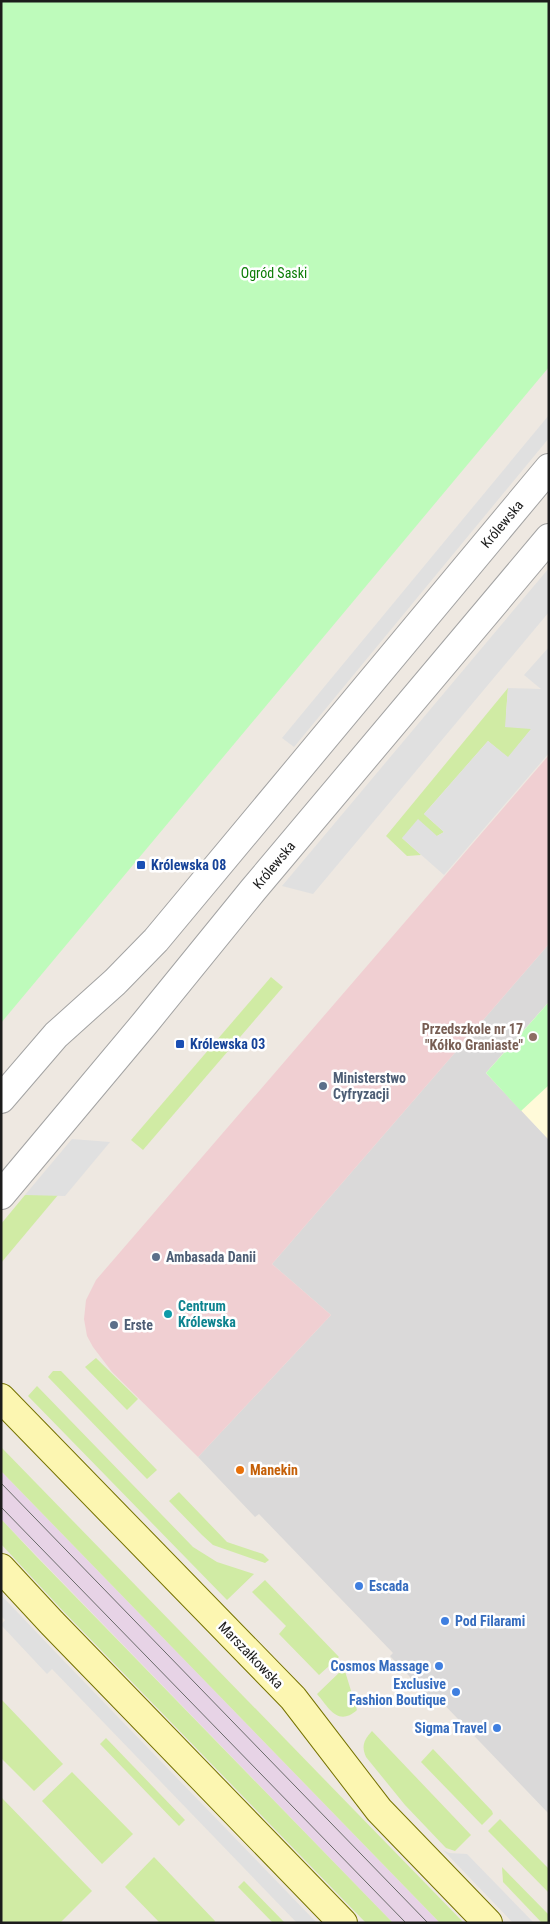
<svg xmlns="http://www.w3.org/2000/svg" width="550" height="1924" font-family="'Roboto Condensed',sans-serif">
<rect width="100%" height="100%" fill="#eee8e1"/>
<path fill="#dad9d9" d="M 549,944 L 549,1002 L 486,1073 L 549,1140 L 549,1814 L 434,1694 L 430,1698 L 390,1656 L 393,1653 L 259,1514 L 255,1517 L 198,1457 L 331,1315 L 272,1264 Z"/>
<path fill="#f0cfd2" d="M 549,755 L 549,944 L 272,1264 L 331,1315 L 198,1457 L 112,1372 L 93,1347 L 87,1336 L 84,1319 L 86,1300 L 96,1280 Z"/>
<path fill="#e7d3e6" d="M 1,1471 L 440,1923 L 393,1923 L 1,1519 Z"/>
<path fill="#fffad9" d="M 549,1002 L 549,1140 L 486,1073 Z"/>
<g fill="#d0eba4">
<path d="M 508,688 L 506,714 L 532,728 L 508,758 L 488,741 L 424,814 L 444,832 L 437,836 L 402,838 L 421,855 L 407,856 L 386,836 Z"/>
<path d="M 271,977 L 283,987 L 143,1150 L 131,1140 Z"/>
<path d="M 25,1195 L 58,1195 L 1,1263 L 1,1224 Z"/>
<path d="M 96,1358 L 138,1399 L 127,1410 L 85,1367 Z"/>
<path d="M 53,1371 L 61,1371 L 157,1470 L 147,1479 L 48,1377 Z"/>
<path d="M 37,1386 L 193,1547 L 217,1562 L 254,1574 L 227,1600 L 28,1396 Z"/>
<path d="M 1,1447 L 464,1923 L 440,1923 L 1,1471 Z"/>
<path d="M 179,1492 L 227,1542 L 263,1554 L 269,1560 L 265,1563 L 213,1545 L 202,1535 L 169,1501 Z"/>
<path d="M 1,1519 L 35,1555 L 393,1923 L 366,1923 L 64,1612 L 1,1544 Z"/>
<path d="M 265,1580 L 339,1657 L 319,1675 L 279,1634 L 286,1626 L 252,1592 Z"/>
<path d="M 344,1668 L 357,1710 C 338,1727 329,1708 317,1694 Z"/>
<path d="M 1,1699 L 63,1764 L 34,1791 L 1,1758 Z"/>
<path d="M 372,1731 L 471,1835 L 455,1851 L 446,1848 L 405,1805 L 366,1757 C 361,1746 364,1740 372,1731 Z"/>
<path d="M 106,1738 L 185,1820 L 179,1826 L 100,1744 Z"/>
<path d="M 433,1749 L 492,1811 L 493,1814 L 482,1825 L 421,1762 Z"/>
<path d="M 72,1772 L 133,1834 L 102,1864 L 42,1801 Z"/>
<path d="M 1,1797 L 92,1891 L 60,1923 L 1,1923 Z"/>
<path d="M 500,1819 L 549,1869 L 549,1893 L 488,1831 Z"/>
<path d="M 154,1857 L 215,1921 L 214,1923 L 160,1923 L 125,1887 Z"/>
<path d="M 502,1867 L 549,1915 L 549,1923 L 542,1923 L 503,1882 Z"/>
<path d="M 244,1881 L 285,1923 L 273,1923 L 238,1887 Z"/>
</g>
<g fill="#befbbb">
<path d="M 1,1 L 549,1 L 549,367 L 1,1023 Z"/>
<path d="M 549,1002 L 549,1085 L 521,1111 L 486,1073 Z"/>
</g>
<g fill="#e0e0e0">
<path d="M 549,415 L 549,438 L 294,747 L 282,738 Z"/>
<path d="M 549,568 L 549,612 L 313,894 L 282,886 Z"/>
<path d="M 549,647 L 549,753 L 444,875 L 402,838 L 418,819 L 437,836 L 444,832 L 424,814 L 488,741 L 508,757 L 531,729 L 505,727 L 508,688 L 541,689 L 524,675 Z"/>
<path d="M 72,1139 L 110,1142 L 65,1196 L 25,1195 Z"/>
<path d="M 1,1595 L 62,1659 L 317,1923 L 297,1923 L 52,1669 L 47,1674 L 1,1625 L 5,1620 L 1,1616 Z"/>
<path d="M 443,1850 L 449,1853 L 467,1854 L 534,1923 L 513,1923 Z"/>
</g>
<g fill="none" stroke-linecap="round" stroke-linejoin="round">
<g stroke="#a3a3a3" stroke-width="30">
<g id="tertiary">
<path d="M 1,1099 L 56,1035 L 115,982 L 156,940 L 549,468"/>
<path d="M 1,1195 L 145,1023 L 253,890 L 549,538"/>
</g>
</g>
<g stroke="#767300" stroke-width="30">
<g id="secondary">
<path d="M 1,1398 L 293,1698 L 379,1810 L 488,1923"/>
<path d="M 1,1568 L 52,1623 L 343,1923"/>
</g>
</g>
<use href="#tertiary" stroke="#fff" stroke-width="28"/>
<use href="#secondary" stroke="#fcf6b1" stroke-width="28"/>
<g stroke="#6a6a6a" stroke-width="1">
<path d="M 1,1483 L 428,1923"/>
<path d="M 1,1507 L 406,1923"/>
</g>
</g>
<g fill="#1a4fb4" stroke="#fff" stroke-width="2">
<rect x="136" y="860" width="10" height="10" rx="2.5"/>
<rect x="175" y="1039" width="10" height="10" rx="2.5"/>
</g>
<circle fill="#8d6e63" stroke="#fff" stroke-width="2" cx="533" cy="1037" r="5"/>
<g fill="#5c6f8a" stroke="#fff" stroke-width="2">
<circle cx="323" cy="1086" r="5"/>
<circle cx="156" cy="1257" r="5"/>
<circle cx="114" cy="1325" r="5"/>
</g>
<circle fill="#0f9aa8" stroke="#fff" stroke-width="2" cx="168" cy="1314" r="5"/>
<circle fill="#e8710a" stroke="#fff" stroke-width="2" cx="240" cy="1470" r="5"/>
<g fill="#3f7fe0" stroke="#fff" stroke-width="2">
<circle cx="359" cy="1586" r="5"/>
<circle cx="445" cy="1621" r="5"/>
<circle cx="439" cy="1666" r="5"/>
<circle cx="456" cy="1692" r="5"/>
<circle cx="497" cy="1728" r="5"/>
</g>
<g text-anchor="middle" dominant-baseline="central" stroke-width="5" stroke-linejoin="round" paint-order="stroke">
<g font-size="14" fill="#0d7d07" stroke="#fff">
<text x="274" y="273">Ogród Saski</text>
</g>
<g font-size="14" fill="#1c1c1c" stroke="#fff">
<text transform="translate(502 524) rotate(-50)">Królewska</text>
<text transform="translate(274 865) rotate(-50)">Królewska</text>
<text transform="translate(251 1655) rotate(46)">Marszałkowska</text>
</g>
<g font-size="14" font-weight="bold" fill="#164399" stroke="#fff" text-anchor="start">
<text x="151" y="865">Królewska 08</text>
<text x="190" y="1044">Królewska 03</text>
</g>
<g font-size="14" font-weight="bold" fill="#785e54" stroke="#fff" text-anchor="end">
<text x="523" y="1029">Przedszkole nr 17<tspan x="523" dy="16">"Kółko Graniaste"</tspan></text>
</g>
<g font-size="14" font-weight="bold" fill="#4e5e75" stroke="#fff" text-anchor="start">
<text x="333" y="1078">Ministerstwo<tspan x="333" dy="16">Cyfryzacji</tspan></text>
<text x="166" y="1257">Ambasada Danii</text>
<text x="124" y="1325">Erste</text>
</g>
<g font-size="14" font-weight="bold" fill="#0d838f" stroke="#fff" text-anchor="start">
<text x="178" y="1306">Centrum<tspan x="178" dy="16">Królewska</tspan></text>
</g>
<g font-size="14" font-weight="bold" fill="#c56008" stroke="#fff" text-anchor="start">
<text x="250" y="1470">Manekin</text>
</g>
<g font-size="14" font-weight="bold" fill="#366cbe" stroke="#fff" text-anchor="end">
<text x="369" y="1586" text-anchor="start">Escada</text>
<text x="455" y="1621" text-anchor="start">Pod Filarami</text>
<text x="429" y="1666">Cosmos Massage</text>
<text x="446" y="1684">Exclusive<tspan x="446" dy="16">Fashion Boutique</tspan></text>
<text x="487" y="1728">Sigma Travel</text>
</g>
</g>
<rect width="550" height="1924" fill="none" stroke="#1c1c1c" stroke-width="5"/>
</svg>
